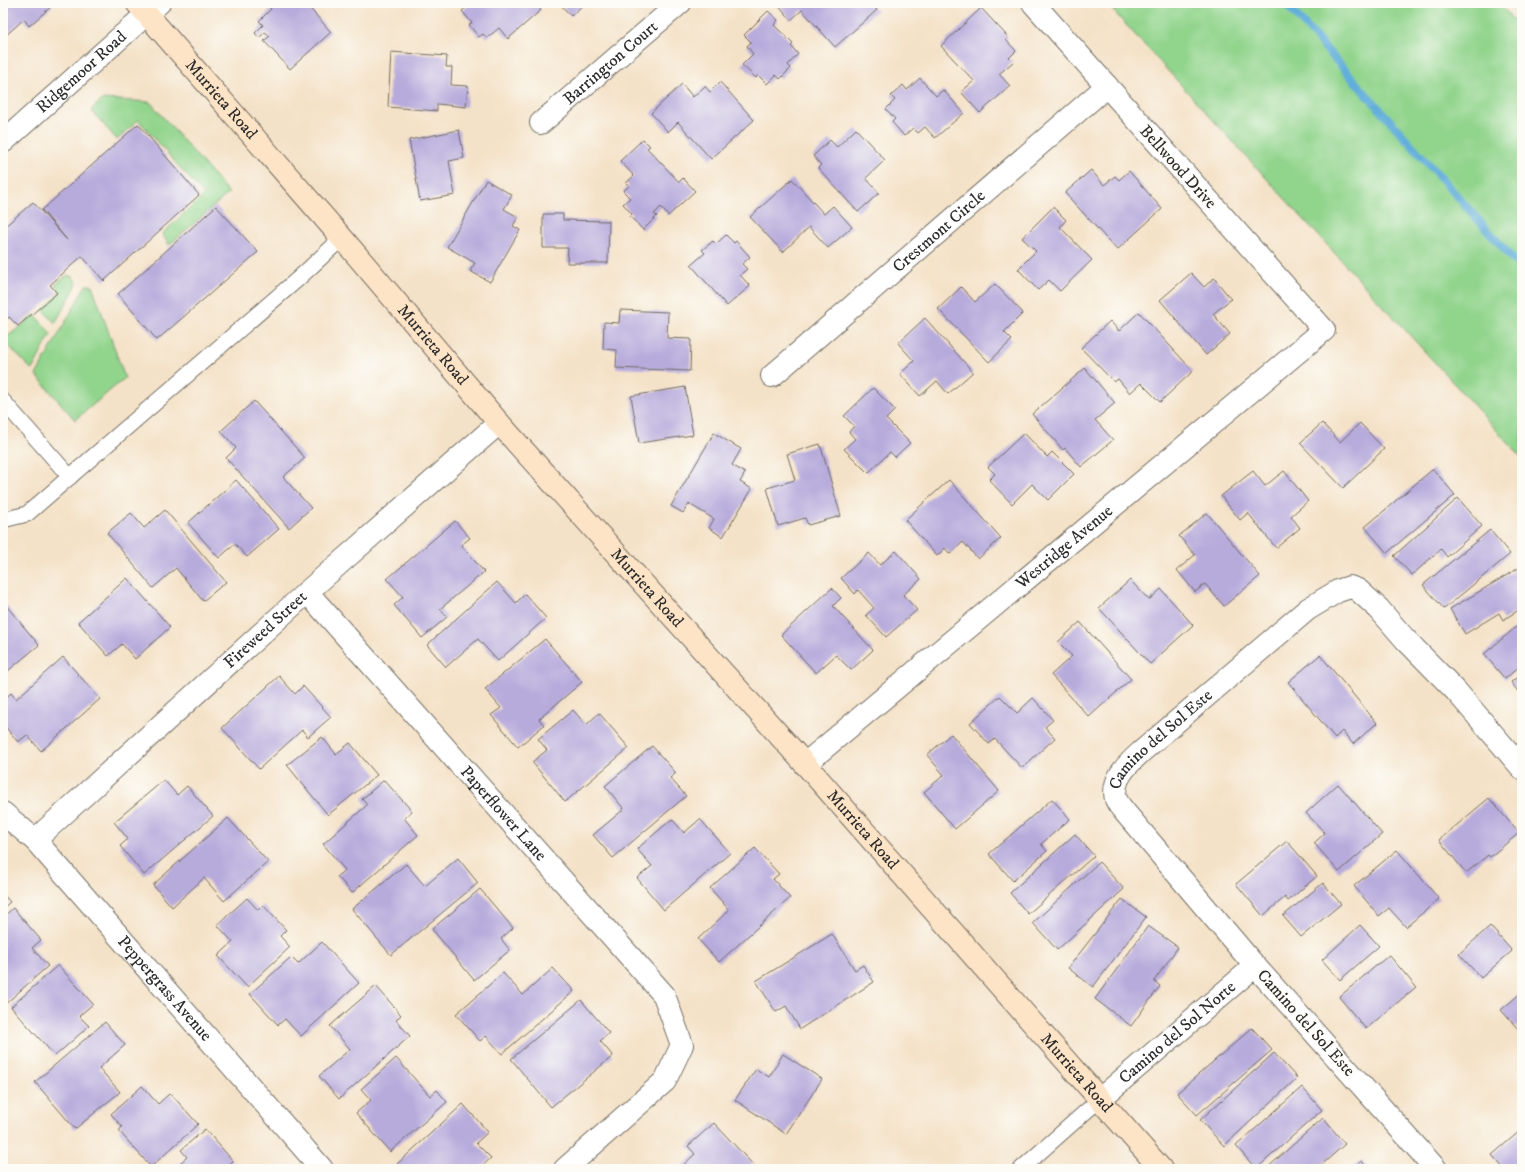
<svg xmlns="http://www.w3.org/2000/svg" width="1525" height="1172" font-family="'IM FELL DW Pica',serif">
<rect width="100%" height="100%" fill="#fdfcf7"/>
<filter id="ink" filterUnits="userSpaceOnUse"><feTurbulence type="fractalNoise" baseFrequency=".025" numOctaves="2"/><feDisplacementMap in="SourceGraphic" scale="8" xChannelSelector="R" yChannelSelector="G"/><feConvolveMatrix kernelMatrix="1 2 1 2 8 2 1 2 1" color-interpolation-filters="sRGB"/></filter>
<filter id="wash" filterUnits="userSpaceOnUse"><feTurbulence type="fractalNoise" baseFrequency=".012" numOctaves="4" result="noise"/><feDisplacementMap in="SourceGraphic" scale="16" xChannelSelector="R" yChannelSelector="G"/><feGaussianBlur stdDeviation="0.9" result="paint"/><feColorMatrix in="noise" values="0 0 0 0 0 0 0 0 0 0 0 0 0 0 0 0 0 1.4 0 .05"/><feComposite in="paint" operator="in"/></filter>
<g filter="url(#wash)">
<rect width="100%" height="100%" fill="#f4e2c8"/>
<g fill="#91d48c" stroke="#5e805c">
<path d="M 1106,3 L 1499,3 L 1522,30 L 1522,458 Z"/>
<path d="M 103,99 L 150,102 L 229,193 L 169,245 L 162,234 L 204,195 L 138,120 L 117,140 L 91,110 Z"/>
<path d="M 67,275 L 73,277 L 77,283 L 75,288 L 55,323 L 43,310 L 60,293 L 55,285 Z"/>
<path d="M 86,285 L 92,285 L 125,378 L 75,420 L 36,375 Z"/>
<path d="M 35,315 L 51,334 L 32,370 L 3,340 Z"/>
</g>
<g fill="none" stroke-linecap="round" stroke-linejoin="round">
<path stroke="#62aeda" stroke-width="8" d="M 1285,3 L 1522,269"/>
</g>
<g id="blocks">
<g fill="#b7abdc">
<path d="M 3,3 L 50,3 L 52,6 L 29,26 L 24,19 L 3,38 Z"/>
<path d="M 266,3 L 305,3 L 331,32 L 290,69 L 264,41 L 270,36 L 265,32 L 259,38 L 255,33 L 263,25 L 259,21 L 271,9 Z"/>
<path d="M 471,3 L 535,3 L 541,10 L 508,39 L 499,28 L 487,38 L 483,34 L 479,37 L 469,25 L 472,23 L 462,11 Z"/>
<path d="M 559,3 L 585,3 L 571,16 Z"/>
<path d="M 777,3 L 870,3 L 877,10 L 835,47 L 802,10 L 791,20 Z"/>
<path d="M 981,8 L 1008,37 L 1006,40 L 1016,51 L 1009,58 L 1013,62 L 999,74 L 1010,86 L 980,113 L 961,92 L 974,81 L 941,46 Z"/>
<path d="M 768,11 L 778,20 L 774,25 L 793,44 L 791,46 L 798,54 L 788,65 L 791,68 L 780,79 L 776,75 L 767,84 L 758,75 L 756,78 L 742,65 L 753,54 L 747,46 L 751,42 L 744,35 Z"/>
<path d="M 391,52 L 447,56 L 446,67 L 452,67 L 451,85 L 468,86 L 466,107 L 437,104 L 437,111 L 388,107 Z"/>
<path d="M 920,78 L 936,96 L 943,90 L 964,113 L 935,138 L 925,127 L 918,133 L 913,128 L 904,136 L 892,122 L 895,119 L 886,109 L 895,100 L 891,96 L 903,85 L 907,90 Z"/>
<path d="M 720,82 L 754,120 L 711,159 L 678,122 L 668,132 L 651,113 L 682,84 L 693,97 L 705,86 L 710,92 Z"/>
<path d="M 138,124 L 199,195 L 104,281 L 82,256 L 50,285 L 57,293 L 18,326 L 9,317 L 3,324 L 3,228 L 33,202 L 67,240 L 42,210 Z"/>
<path d="M 856,129 L 885,160 L 866,178 L 879,193 L 858,212 L 818,168 L 821,165 L 813,156 L 830,140 L 837,147 Z"/>
<path d="M 459,130 L 464,158 L 449,161 L 455,195 L 420,201 L 409,140 Z"/>
<path d="M 643,139 L 650,146 L 647,148 L 679,182 L 683,178 L 695,191 L 668,216 L 661,207 L 654,214 L 657,216 L 643,230 L 630,216 L 632,214 L 623,204 L 630,198 L 623,191 L 629,186 L 626,183 L 634,176 L 620,161 Z"/>
<path d="M 1091,170 L 1104,185 L 1115,176 L 1119,180 L 1129,171 L 1162,209 L 1117,250 L 1065,193 Z"/>
<path d="M 792,179 L 824,214 L 833,206 L 852,227 L 828,248 L 809,227 L 783,252 L 750,217 Z"/>
<path d="M 486,180 L 512,195 L 504,209 L 518,217 L 513,226 L 520,230 L 490,282 L 470,271 L 475,263 L 447,247 Z"/>
<path d="M 216,206 L 258,252 L 157,340 L 118,294 Z"/>
<path d="M 1053,207 L 1066,220 L 1060,227 L 1092,260 L 1060,291 L 1049,280 L 1038,290 L 1018,269 L 1036,251 L 1022,238 Z"/>
<path d="M 543,214 L 563,214 L 563,220 L 609,221 L 608,263 L 567,263 L 568,248 L 543,248 Z"/>
<path d="M 726,235 L 734,243 L 736,241 L 750,257 L 742,264 L 747,269 L 740,275 L 750,286 L 727,306 L 691,265 L 705,253 L 702,250 L 713,241 L 716,244 Z"/>
<path d="M 1191,273 L 1204,287 L 1214,278 L 1231,299 L 1213,314 L 1230,334 L 1206,355 L 1160,300 Z"/>
<path d="M 995,284 L 1023,313 L 1004,332 L 1012,340 L 989,362 L 938,309 L 961,287 L 975,302 Z"/>
<path d="M 620,310 L 668,312 L 667,338 L 691,339 L 690,371 L 616,368 L 617,350 L 603,349 L 604,322 L 619,323 Z"/>
<path d="M 1139,312 L 1193,371 L 1160,402 L 1141,383 L 1130,393 L 1118,379 L 1114,382 L 1081,348 L 1110,321 L 1119,331 Z"/>
<path d="M 925,318 L 973,372 L 948,394 L 937,381 L 920,396 L 900,374 L 914,361 L 898,343 Z"/>
<path d="M 1085,368 L 1115,403 L 1095,420 L 1113,440 L 1081,467 L 1065,448 L 1063,450 L 1032,414 Z"/>
<path d="M 685,387 L 693,435 L 639,443 L 631,396 Z"/>
<path d="M 873,388 L 895,410 L 886,419 L 910,443 L 895,457 L 890,452 L 868,473 L 844,449 L 855,439 L 849,432 L 854,426 L 844,416 Z"/>
<path d="M 254,401 L 305,458 L 283,477 L 311,508 L 289,528 L 226,458 L 236,448 L 221,431 Z"/>
<path d="M 1322,423 L 1340,442 L 1360,423 L 1384,449 L 1343,488 L 1300,443 Z"/>
<path d="M 714,433 L 741,449 L 732,465 L 745,473 L 740,482 L 752,489 L 723,537 L 709,528 L 714,519 L 689,504 L 683,513 L 671,506 Z"/>
<path d="M 1024,433 L 1047,457 L 1052,452 L 1074,474 L 1048,500 L 1032,484 L 1012,504 L 989,480 L 995,474 L 988,467 Z"/>
<path d="M 820,444 L 841,516 L 808,525 L 805,518 L 778,526 L 767,488 L 795,480 L 787,454 Z"/>
<path d="M 1433,469 L 1455,495 L 1387,553 L 1365,527 Z"/>
<path d="M 1253,471 L 1265,486 L 1284,471 L 1308,501 L 1291,516 L 1300,528 L 1276,548 L 1248,513 L 1240,520 L 1221,496 Z"/>
<path d="M 236,480 L 279,529 L 247,557 L 235,544 L 219,558 L 188,523 Z"/>
<path d="M 949,480 L 1001,538 L 978,559 L 963,542 L 950,554 L 945,548 L 937,556 L 905,520 Z"/>
<path d="M 1458,498 L 1482,526 L 1447,557 L 1441,549 L 1412,575 L 1394,556 Z"/>
<path d="M 165,510 L 226,582 L 203,601 L 176,568 L 153,588 L 107,533 L 131,513 L 144,528 Z"/>
<path d="M 1207,513 L 1260,576 L 1224,606 L 1205,584 L 1195,592 L 1177,570 L 1195,555 L 1179,536 Z"/>
<path d="M 455,521 L 470,538 L 461,545 L 484,572 L 440,609 L 447,617 L 422,638 L 394,605 L 403,597 L 387,579 Z"/>
<path d="M 1490,530 L 1510,554 L 1444,609 L 1423,585 Z"/>
<path d="M 896,551 L 921,579 L 903,595 L 917,610 L 886,637 L 866,615 L 874,608 L 858,590 L 855,594 L 841,578 L 869,553 L 880,565 Z"/>
<path d="M 1522,566 L 1522,608 L 1503,620 L 1499,613 L 1465,634 L 1450,609 Z"/>
<path d="M 127,578 L 170,627 L 135,659 L 122,644 L 108,656 L 78,622 Z"/>
<path d="M 1130,580 L 1149,600 L 1161,589 L 1193,625 L 1150,664 L 1099,608 Z"/>
<path d="M 497,582 L 516,603 L 525,594 L 546,618 L 498,661 L 478,639 L 446,667 L 427,645 Z"/>
<path d="M 832,588 L 841,598 L 833,606 L 873,650 L 851,670 L 836,655 L 816,673 L 781,635 Z"/>
<path d="M 4,603 L 39,645 L 3,675 L 3,604 Z"/>
<path d="M 1080,622 L 1131,679 L 1089,717 L 1051,675 L 1072,656 L 1058,642 Z"/>
<path d="M 1522,622 L 1522,664 L 1505,679 L 1484,654 Z"/>
<path d="M 545,639 L 582,682 L 539,719 L 544,725 L 518,747 L 491,715 L 501,708 L 485,689 Z"/>
<path d="M 1320,655 L 1377,723 L 1353,744 L 1342,731 L 1335,738 L 1288,682 Z"/>
<path d="M 63,657 L 100,699 L 41,751 L 27,735 L 18,742 L 3,724 L 3,700 L 11,693 L 16,699 Z"/>
<path d="M 1522,674 L 1522,697 L 1511,682 Z"/>
<path d="M 279,676 L 295,694 L 303,686 L 331,717 L 308,737 L 302,730 L 259,769 L 222,728 Z"/>
<path d="M 1000,696 L 1017,713 L 1033,698 L 1053,720 L 1045,727 L 1055,738 L 1022,768 L 995,739 L 989,744 L 970,723 Z"/>
<path d="M 573,710 L 586,725 L 599,713 L 629,748 L 565,802 L 532,762 L 547,750 L 538,739 Z"/>
<path d="M 951,734 L 999,791 L 955,829 L 924,792 L 944,775 L 927,755 Z"/>
<path d="M 322,737 L 336,754 L 350,743 L 377,775 L 328,815 L 287,765 Z"/>
<path d="M 652,746 L 676,773 L 670,778 L 686,796 L 613,858 L 593,835 L 624,809 L 605,786 Z"/>
<path d="M 164,780 L 177,795 L 187,786 L 213,816 L 144,875 L 120,846 L 128,839 L 114,822 Z"/>
<path d="M 384,780 L 412,811 L 404,818 L 418,835 L 352,893 L 337,876 L 345,870 L 323,844 L 367,805 L 362,799 Z"/>
<path d="M 1338,784 L 1382,834 L 1339,872 L 1314,843 L 1325,833 L 1306,813 Z"/>
<path d="M 1489,798 L 1519,833 L 1490,857 L 1488,855 L 1466,873 L 1439,840 Z"/>
<path d="M 1052,799 L 1070,819 L 1041,844 L 1047,851 L 1013,881 L 989,854 Z"/>
<path d="M 228,818 L 268,862 L 224,901 L 204,878 L 172,907 L 153,885 Z"/>
<path d="M 672,819 L 684,833 L 700,819 L 730,853 L 664,910 L 637,878 L 652,866 L 637,849 Z"/>
<path d="M 1075,834 L 1094,856 L 1028,914 L 1010,893 Z"/>
<path d="M 1287,841 L 1317,876 L 1288,901 L 1285,897 L 1263,916 L 1236,884 Z"/>
<path d="M 755,848 L 779,874 L 773,879 L 790,898 L 719,962 L 698,939 L 729,910 L 710,888 Z"/>
<path d="M 1397,850 L 1439,899 L 1406,927 L 1389,908 L 1379,916 L 1354,886 Z"/>
<path d="M 458,858 L 478,883 L 391,955 L 352,909 L 406,864 L 425,886 Z"/>
<path d="M 1099,862 L 1124,889 L 1057,950 L 1033,923 Z"/>
<path d="M 1323,883 L 1341,904 L 1301,937 L 1283,916 Z"/>
<path d="M 480,889 L 513,928 L 501,939 L 510,950 L 474,980 L 432,929 Z"/>
<path d="M 3,894 L 10,902 L 3,908 Z"/>
<path d="M 247,898 L 258,910 L 263,905 L 286,930 L 280,936 L 290,947 L 247,987 L 218,956 L 233,942 L 217,925 Z"/>
<path d="M 1122,899 L 1146,917 L 1093,987 L 1068,968 Z"/>
<path d="M 13,908 L 41,940 L 32,948 L 48,966 L 3,1006 L 3,917 Z"/>
<path d="M 1360,925 L 1379,946 L 1340,980 L 1322,960 Z"/>
<path d="M 1148,926 L 1178,947 L 1154,981 L 1160,986 L 1131,1026 L 1095,999 Z"/>
<path d="M 1490,926 L 1512,951 L 1481,978 L 1459,954 Z"/>
<path d="M 832,934 L 855,970 L 863,965 L 874,982 L 800,1029 L 786,1006 L 776,1012 L 756,981 Z"/>
<path d="M 322,942 L 359,983 L 301,1036 L 285,1019 L 278,1025 L 250,994 L 291,957 L 298,964 Z"/>
<path d="M 1389,955 L 1416,987 L 1366,1029 L 1339,997 Z"/>
<path d="M 58,965 L 93,1004 L 79,1016 L 89,1026 L 55,1056 L 11,1007 Z"/>
<path d="M 553,968 L 574,991 L 502,1054 L 486,1036 L 480,1041 L 456,1014 L 503,973 L 523,995 Z"/>
<path d="M 376,986 L 401,1015 L 396,1020 L 410,1036 L 339,1099 L 319,1076 L 350,1049 L 330,1026 Z"/>
<path d="M 1522,992 L 1522,1025 L 1518,1029 L 1501,1010 Z"/>
<path d="M 581,1000 L 609,1033 L 600,1041 L 613,1056 L 551,1107 L 511,1059 Z"/>
<path d="M 105,1022 L 125,1045 L 99,1068 L 120,1092 L 75,1129 L 35,1082 Z"/>
<path d="M 1252,1028 L 1272,1050 L 1197,1115 L 1177,1093 Z"/>
<path d="M 1274,1053 L 1297,1078 L 1224,1146 L 1200,1120 Z"/>
<path d="M 783,1054 L 822,1079 L 786,1134 L 735,1100 L 756,1069 L 769,1077 Z"/>
<path d="M 396,1058 L 430,1096 L 437,1090 L 447,1102 L 390,1152 L 356,1113 L 371,1100 L 361,1089 Z"/>
<path d="M 142,1086 L 158,1104 L 170,1093 L 198,1124 L 151,1167 L 119,1131 L 122,1127 L 111,1114 Z"/>
<path d="M 1302,1087 L 1322,1110 L 1256,1169 L 1236,1146 Z"/>
<path d="M 463,1104 L 488,1132 L 476,1143 L 491,1158 L 479,1169 L 401,1169 L 397,1164 Z"/>
<path d="M 1323,1118 L 1345,1144 L 1317,1169 L 1266,1169 Z"/>
<path d="M 714,1123 L 757,1169 L 679,1169 L 695,1154 L 688,1146 Z"/>
<path d="M 205,1129 L 233,1161 L 224,1169 L 173,1169 L 187,1157 L 181,1150 Z"/>
<path d="M 1521,1130 L 1522,1166 L 1518,1169 L 1504,1169 L 1492,1155 Z"/>
<path d="M 1362,1161 L 1367,1169 L 1349,1169 Z"/>
</g>
</g>
</g>
<g filter="url(#ink)">
<use href="#blocks" fill-opacity="0" stroke="#716b62" stroke-width="1"/>
<g fill="none" stroke-linecap="round" stroke-linejoin="round">
<g stroke="#716b62" stroke-width="17">
<g id="lane">
<path d="M 3,401 L 70,477"/>
<path d="M 3,520 L 27,514 L 299,278 L 342,238"/>
<path d="M 1021,1169 L 1100,1099"/>
</g>
</g>
<g stroke="#716b62" stroke-width="24">
<g id="street">
<path id="s1" d="M 541,123 L 680,3"/>
<path id="s2" d="M 3,142 L 159,3"/>
<path id="s3" d="M 772,376 L 1107,86"/>
<path id="s4" d="M 307,592 L 664,995 L 682,1045 L 665,1081 L 565,1169"/>
<path id="s5" d="M 805,764 L 1324,330 L 1033,3"/>
<path id="s6" d="M 3,813 L 35,840 L 322,1169"/>
<path id="s7" d="M 35,840 L 307,592 L 499,423"/>
<path id="s8" d="M 1100,1099 L 1255,966"/>
<path id="s9" d="M 1436,1169 L 1255,966 L 1123,810 C 1121,807 1117,803 1116,799 C 1111,779 1128,764 1141,752 L 1308,609 L 1338,591 L 1350,587 L 1358,590 L 1379,609 L 1405,639 L 1456,691 L 1522,768"/>
</g>
</g>
<g stroke="#716b62" stroke-width="24">
<g id="secondary">
<path id="s10" d="M 137,3 L 342,238 L 499,423 L 805,764 L 1161,1169"/>
</g>
</g>
<use href="#lane" stroke="#fff" stroke-width="15"/>
<use href="#street" stroke="#fff" stroke-width="22"/>
<use href="#secondary" stroke="#fee4c6" stroke-width="22"/>
</g>
</g>
<g text-anchor="middle" dominant-baseline="central" stroke-width="3" stroke-linejoin="round" paint-order="stroke">
<g font-size="17" fill="#2b2b2b" stroke="#fdfcf7">
<text stroke="none"><textPath href="#s1" startOffset="92">Barrington Court</textPath></text>
<text stroke="none"><textPath href="#s2" startOffset="105">Ridgemoor Road</textPath></text>
<text stroke="none"><textPath href="#s10" startOffset="128">Murrieta Road</textPath></text>
<text transform="translate(1178 167) rotate(48)">Bellwood Drive</text>
<text stroke="none"><textPath href="#s3" startOffset="221">Crestmont Circle</textPath></text>
<text stroke="none"><textPath href="#s10" startOffset="452">Murrieta Road</textPath></text>
<text stroke="none"><textPath href="#s5" startOffset="338">Westridge Avenue</textPath></text>
<text stroke="none"><textPath href="#s10" startOffset="776">Murrieta Road</textPath></text>
<text stroke="none"><textPath href="#s7" startOffset="312">Fireweed Street</textPath></text>
<text stroke="none"><textPath href="#s9" startOffset="568">Camino del Sol Este</textPath></text>
<text stroke="none"><textPath href="#s4" startOffset="296">Paperflower Lane</textPath></text>
<text stroke="none"><textPath href="#s10" startOffset="1100">Murrieta Road</textPath></text>
<text stroke="none"><textPath href="#s6" startOffset="239">Peppergrass Avenue</textPath></text>
<text transform="translate(1306 1023) rotate(48)">Camino del Sol Este</text>
<text stroke="none"><textPath href="#s8" startOffset="102">Camino del Sol Norte</textPath></text>
<text stroke="none"><textPath href="#s10" startOffset="1424">Murrieta Road</textPath></text>
</g>
</g>
<rect width="1525" height="1172" fill="none" stroke="#fdfcf7" stroke-width="16"/>
</svg>
